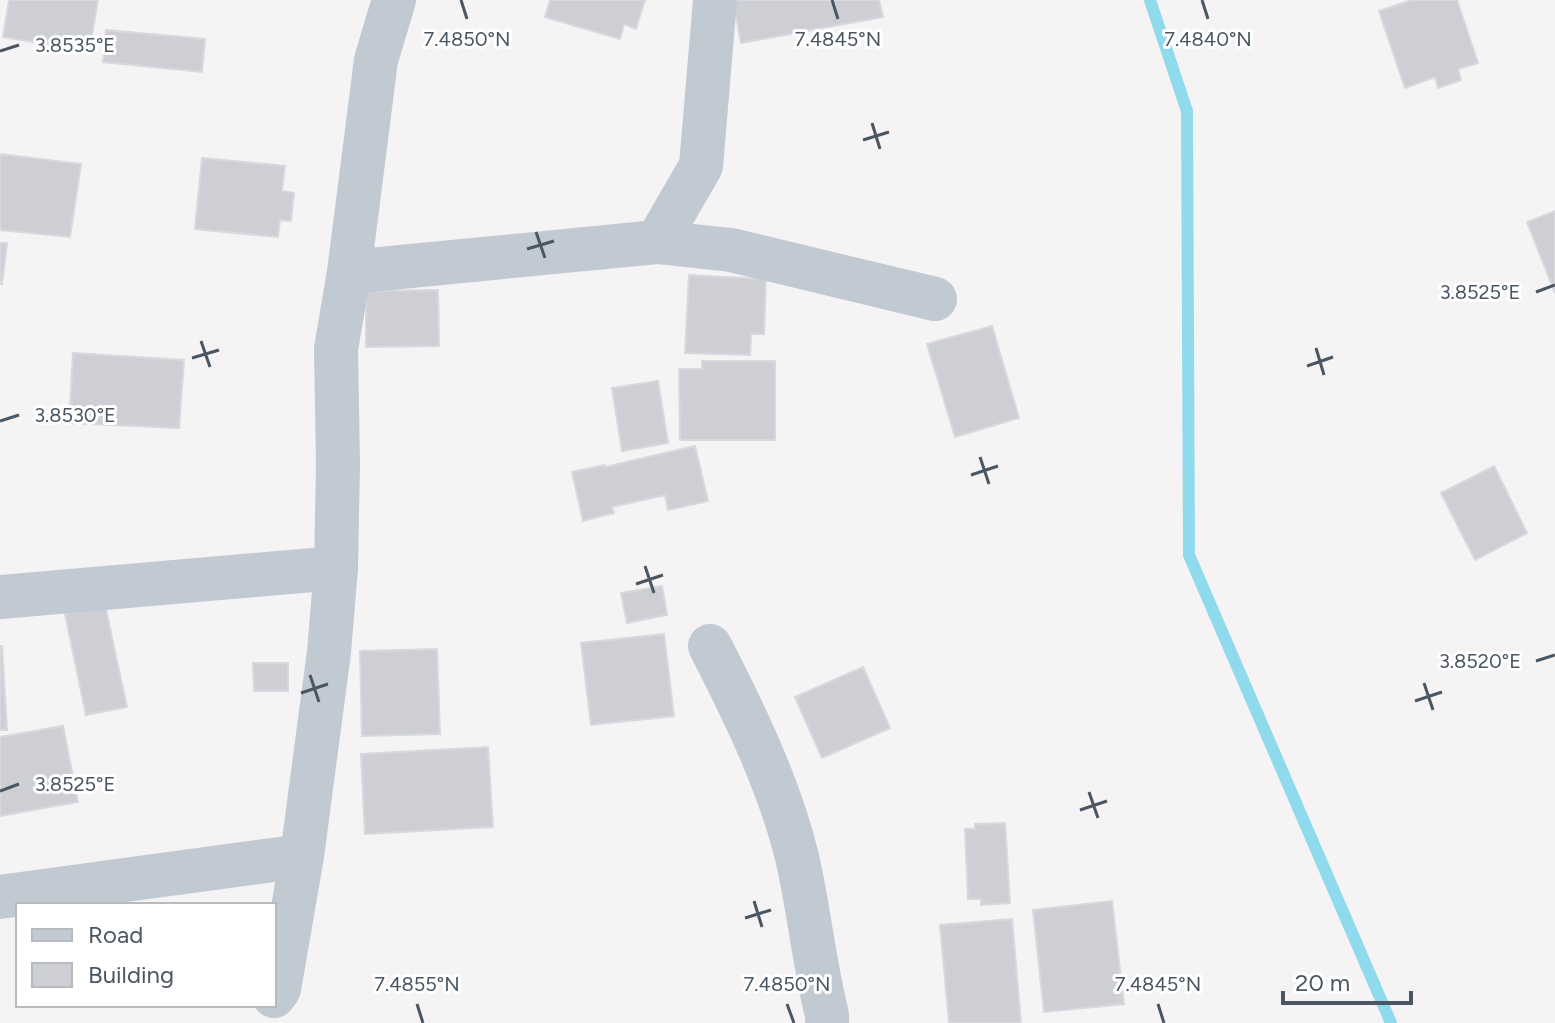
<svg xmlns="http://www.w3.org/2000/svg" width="1555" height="1023" font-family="Figtree,sans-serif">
<rect width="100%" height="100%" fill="#f5f3f3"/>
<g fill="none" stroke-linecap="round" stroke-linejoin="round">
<path stroke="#90daee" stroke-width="12" d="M 1150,0 L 1187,111 L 1189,555 L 1391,1023"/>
</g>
<g fill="#cdcfd5" stroke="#d7d9de" stroke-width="2">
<path d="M 9,0 L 98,0 L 89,51 L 3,37 Z"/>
<path d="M 550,0 L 645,0 L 636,29 L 624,24 L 620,39 L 545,17 Z"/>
<path d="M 733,0 L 879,0 L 883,17 L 741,43 Z"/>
<path d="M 1412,0 L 1457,0 L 1478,63 L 1458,69 L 1461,80 L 1438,88 L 1435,77 L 1405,88 L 1379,11 Z"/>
<path d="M 106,30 L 205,39 L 202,72 L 103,62 Z"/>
<path d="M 0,154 L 81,164 L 70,237 L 0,230 Z"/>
<path d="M 202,158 L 285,166 L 282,191 L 294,193 L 291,221 L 280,220 L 278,237 L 195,229 Z"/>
<path d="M 1555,211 L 1555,293 L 1527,222 Z"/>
<path d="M 0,243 L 7,243 L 2,284 L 0,284 Z"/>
<path d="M 689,275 L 766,279 L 764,334 L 751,334 L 750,355 L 685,353 Z"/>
<path d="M 438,290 L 439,346 L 366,347 L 366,291 Z"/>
<path d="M 992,326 L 1019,418 L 955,437 L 927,344 Z"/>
<path d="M 73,353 L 184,360 L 179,428 L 69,423 Z"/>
<path d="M 702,361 L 775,361 L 775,440 L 680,440 L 679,369 L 702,369 Z"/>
<path d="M 658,381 L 668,443 L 622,451 L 612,388 Z"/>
<path d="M 695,446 L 708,501 L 668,510 L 665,495 L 612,507 L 614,513 L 583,521 L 572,472 L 605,465 L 605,467 Z"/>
<path d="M 1494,466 L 1527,533 L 1475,560 L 1441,493 Z"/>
<path d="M 662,586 L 667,615 L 627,623 L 621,593 Z"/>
<path d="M 105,605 L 127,707 L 86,715 L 65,614 Z"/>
<path d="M 664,634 L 674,716 L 591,725 L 581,643 Z"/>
<path d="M 0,646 L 2,646 L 7,730 L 0,730 Z"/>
<path d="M 437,649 L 440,734 L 362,736 L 360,651 Z"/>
<path d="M 253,663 L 288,663 L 288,691 L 254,691 Z"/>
<path d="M 863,667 L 890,728 L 822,758 L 795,697 Z"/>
<path d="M 63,726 L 78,802 L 0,816 L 0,737 Z"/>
<path d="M 488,747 L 493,827 L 365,834 L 361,754 Z"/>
<path d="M 1005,823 L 1010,903 L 981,905 L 981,899 L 968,899 L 965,829 L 975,829 L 975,824 Z"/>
<path d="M 1112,901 L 1124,1004 L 1044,1012 L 1033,910 Z"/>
<path d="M 1012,919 L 1021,1023 L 949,1023 L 940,925 Z"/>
</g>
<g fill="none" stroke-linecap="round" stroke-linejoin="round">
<g stroke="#c1cad2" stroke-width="44">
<path d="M 657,242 L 731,250 L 935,299"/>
<path d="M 349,272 L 657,242 L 701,166 L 715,0"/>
<path d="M 0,597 L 336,568"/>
<path d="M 710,646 C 744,712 779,784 797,857 C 809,909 814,963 827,1015 L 827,1023"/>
<path d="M 0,897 L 302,856"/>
<path d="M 274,996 L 279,989 L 302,856 L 329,652 L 336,568 L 338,464 L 336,349 L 349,272 L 376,60 L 394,0"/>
</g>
</g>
<path fill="none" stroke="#4a5661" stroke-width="3" d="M 461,0 L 467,19M 832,0 L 838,19M 1202,0 L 1208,19M 0,51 L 19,45M 872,123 L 880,149M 863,140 L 889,132M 536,232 L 545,258M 527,249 L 554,241M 1536,292 L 1555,285M 201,341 L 210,367M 1316,348 L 1324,375M 192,358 L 219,350M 1307,366 L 1333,357M 0,421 L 19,415M 980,457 L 989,484M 971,475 L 998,466M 645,566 L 654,593M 636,584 L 663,575M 1536,661 L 1555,655M 310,675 L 319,702M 1424,683 L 1433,710M 301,693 L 328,684M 1415,701 L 1442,692M 0,791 L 19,784M 1089,792 L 1098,818M 1080,810 L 1107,801M 754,901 L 762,927M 745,918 L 771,910M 417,1004 L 423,1023M 787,1004 L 794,1023M 1158,1004 L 1164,1023"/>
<g font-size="20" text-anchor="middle" fill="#4a5661" stroke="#fff" stroke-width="6" stroke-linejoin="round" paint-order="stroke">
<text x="467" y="46">7.4850°N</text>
<text x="838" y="46">7.4845°N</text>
<text x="1208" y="46">7.4840°N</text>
<text x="75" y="52">3.8535°E</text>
<text x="1480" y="299">3.8525°E</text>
<text x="75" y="422">3.8530°E</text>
<text x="1480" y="668">3.8520°E</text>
<text x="75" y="791">3.8525°E</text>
<text x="417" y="991">7.4855°N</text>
<text x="787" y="991">7.4850°N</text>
<text x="1158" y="991">7.4845°N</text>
</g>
<rect x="16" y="903" width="260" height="104" fill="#ffffff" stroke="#b7bbc0" stroke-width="2"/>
<rect x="32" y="929" width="40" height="12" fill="#c1cad2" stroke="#b7bbc0" stroke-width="2"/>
<text x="88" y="943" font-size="24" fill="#4a5661">Road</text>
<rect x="32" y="963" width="40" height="24" fill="#cdcfd5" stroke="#b7bbc0" stroke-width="2"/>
<text x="88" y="983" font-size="24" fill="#4a5661">Building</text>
<path d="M1283 991v12h128v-12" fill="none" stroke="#4a5661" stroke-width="4"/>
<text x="1295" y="991" font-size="24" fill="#4a5661" stroke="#ffffff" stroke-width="6" paint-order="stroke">20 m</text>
</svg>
